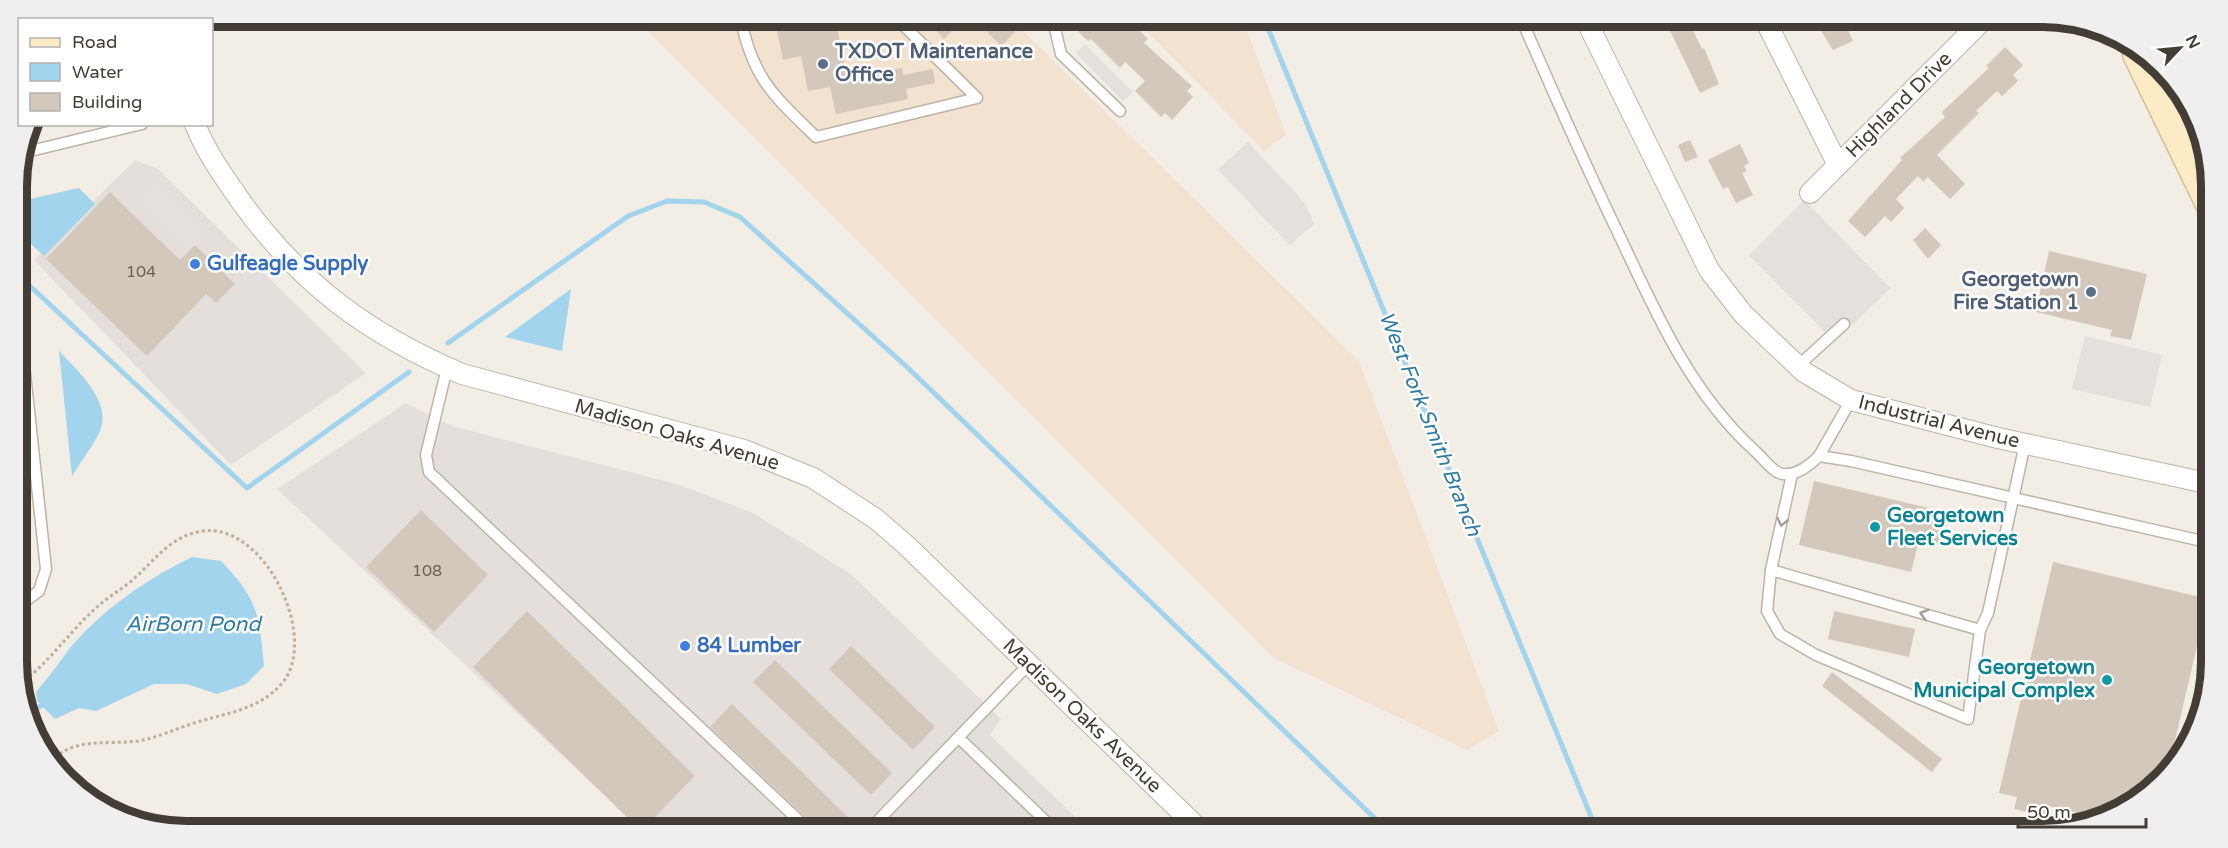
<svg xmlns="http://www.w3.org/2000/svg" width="2228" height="848" font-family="'Varela Round',sans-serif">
<rect width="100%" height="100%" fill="#f2ede5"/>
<g fill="#f3e2d0">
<path d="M 634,17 L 1009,17 L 1359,361 L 1499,731 L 1467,750 L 1274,658 Z"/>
<path d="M 1133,17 L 1242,17 L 1286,135 L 1264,151 Z"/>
</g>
<g fill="#e4dfda">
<path d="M 135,160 L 158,169 L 366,373 L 231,465 L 34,260 Z"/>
<path d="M 406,403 L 452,426 L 680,485 L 753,513 L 851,574 L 1001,719 L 990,735 L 1090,831 L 643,831 L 277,489 Z"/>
</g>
<g fill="#e3e0dd">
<path d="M 1085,44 L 1133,92 L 1123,101 L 1076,53 Z"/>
<path d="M 1248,142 L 1304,202 L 1314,224 L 1290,245 L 1218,170 Z"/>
<path d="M 159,181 L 207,228 L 186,250 L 138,202 Z"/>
<path d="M 1804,200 L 1890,288 L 1835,342 L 1749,255 Z"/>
<path d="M 2085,336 L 2162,355 L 2150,407 L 2072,389 Z"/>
</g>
<g fill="#a3d4ed">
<path d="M 79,188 L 95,204 L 44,256 L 17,231 L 17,202 Z"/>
<path d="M 571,289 L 562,351 L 505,337 Z"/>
<path d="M 59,351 C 76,369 113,402 100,431 C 93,446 81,461 72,476 Z"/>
<path d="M 192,557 L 221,561 C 258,599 259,614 264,666 L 246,684 L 217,694 L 187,684 L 154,684 L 96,711 L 79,708 L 55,719 L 37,701 L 36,692 C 48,678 59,663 70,648 C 103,609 147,579 192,557 Z"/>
</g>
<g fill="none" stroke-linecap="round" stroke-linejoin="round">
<g stroke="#a3d4ed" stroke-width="5">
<path d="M 1263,16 L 1597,831"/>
<path d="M 17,274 L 247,488 L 409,372"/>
<path d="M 448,343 L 628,216 L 667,201 L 704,202 L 740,217 L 907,367 L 1388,831"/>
<path d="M 28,713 L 48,702"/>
</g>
</g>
<g fill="#d3c8bb">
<path d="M 774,16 L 817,16 L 819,26 L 836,22 L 847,79 L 902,68 L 903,75 L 933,69 L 935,83 L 906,89 L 908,99 L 836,114 L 830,87 L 808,91 L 801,56 L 783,60 Z"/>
<path d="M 923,16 L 967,16 L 944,39 Z"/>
<path d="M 972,16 L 1000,16 L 1015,32 L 1001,46 Z"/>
<path d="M 1079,16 L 1125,16 L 1148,39 L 1144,43 L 1192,86 L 1187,91 L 1193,97 L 1172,120 L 1165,113 L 1161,117 L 1135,91 L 1145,81 L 1125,62 L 1120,68 L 1091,39 L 1088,41 L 1071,24 Z"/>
<path d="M 1663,16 L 1686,16 L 1702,49 L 1704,48 L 1719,84 L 1700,93 Z"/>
<path d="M 1825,16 L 1842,16 L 1853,41 L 1833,50 L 1815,21 Z"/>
<path d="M 2005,47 L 2023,65 L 2013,75 L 2018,81 L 2002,96 L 1997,91 L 1976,111 L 1979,113 L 1937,155 L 1965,184 L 1950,199 L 1928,177 L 1923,182 L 1918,176 L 1896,199 L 1904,208 L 1891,222 L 1885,216 L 1865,237 L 1848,221 L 1902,160 L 1900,158 L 1945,117 L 1942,112 L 1989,68 L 1986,66 Z"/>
<path d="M 1690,140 L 1698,157 L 1685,162 L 1678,145 Z"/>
<path d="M 1740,144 L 1749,163 L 1744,166 L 1747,171 L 1742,173 L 1753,195 L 1736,203 L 1728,187 L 1723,189 L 1708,160 Z"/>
<path d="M 110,192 L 180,260 L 195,245 L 235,284 L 216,303 L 206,294 L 147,356 L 46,259 Z"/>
<path d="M 1925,228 L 1941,245 L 1928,259 L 1913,240 Z"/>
<path d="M 2049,251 L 2147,274 L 2131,340 L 2110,336 L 2112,330 L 2036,312 Z"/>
<path d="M 1814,481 L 1950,513 L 1942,546 L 1919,540 L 1911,572 L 1799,545 Z"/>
<path d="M 421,510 L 488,575 L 434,632 L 366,567 Z"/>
<path d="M 2053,562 L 2208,599 L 2170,762 L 2145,797 L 2092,816 L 2048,806 L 2045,816 L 2014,809 L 2017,797 L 1999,793 Z"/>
<path d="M 527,611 L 695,776 L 641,831 L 473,667 Z"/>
<path d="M 1834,611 L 1915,629 L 1909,657 L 1828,639 Z"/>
<path d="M 851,646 L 935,727 L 913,750 L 829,669 Z"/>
<path d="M 775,660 L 892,773 L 871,795 L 753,682 Z"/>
<path d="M 1832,672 L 1942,759 L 1932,772 L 1822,686 Z"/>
<path d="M 732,704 L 848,817 L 835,831 L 817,831 L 815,826 L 710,727 Z"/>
</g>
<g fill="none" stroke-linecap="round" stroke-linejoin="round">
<g stroke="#bdb4a8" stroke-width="13">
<g id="lane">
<path d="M 740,16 C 753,79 772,94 816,137 L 977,98 L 902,24"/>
<path d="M 1052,16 L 1061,54 L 1120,111"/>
<path d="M 1520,16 C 1553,92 1586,167 1622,241 C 1657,316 1692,394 1755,451 C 1762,457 1770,469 1779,473 C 1793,478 1809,466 1819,456"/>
<path d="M 22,153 L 142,124"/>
<path d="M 18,337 L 22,346 L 46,569 L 39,591 L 19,606"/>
<path d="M 1798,366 L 1844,324"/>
<path d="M 447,368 L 426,455 L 429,472 L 810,831"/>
<path d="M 1851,400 L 1819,456 L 1851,461 L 2211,543"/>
<path d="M 1792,474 L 1771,570 L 1767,611 L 1780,634 L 1816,655 L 1968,719 L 1980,630 L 1988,613 L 2025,444"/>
<path d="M 1771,570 L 1980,630"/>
<path d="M 959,738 L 1056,831"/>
<path d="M 868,831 L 1029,664"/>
</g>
</g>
<g stroke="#bdb4a8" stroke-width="22">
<g id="street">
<path d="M 1584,16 L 1709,270 L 1743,314 L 1804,372 L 1851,400 L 1998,438 L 2211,484"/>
<path d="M 1763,16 L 1838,165"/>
<path d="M 195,124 C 206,153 225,178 242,203 C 302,285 368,334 462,374 L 744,450 L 813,478 L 876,519 L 906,545 L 1201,831"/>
<path d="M 1810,193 L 1987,16"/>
</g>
</g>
<g stroke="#d0bd97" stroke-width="31">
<path id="secondary" d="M 2137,54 L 2210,204"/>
</g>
<path stroke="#beae9a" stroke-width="3" stroke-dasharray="3 3" stroke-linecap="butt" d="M 20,684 C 49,663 70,631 97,607 C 109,596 124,588 137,576 C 157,557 173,535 203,531 C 265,523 319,637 283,682 C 260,710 226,713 194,723 C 175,729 157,738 138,741 C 107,745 76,737 52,760"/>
<use href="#lane" stroke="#fff" stroke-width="10"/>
<use href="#street" stroke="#fff" stroke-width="20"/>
<use href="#secondary" stroke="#fcebc4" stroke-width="28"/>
</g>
<defs><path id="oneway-chevron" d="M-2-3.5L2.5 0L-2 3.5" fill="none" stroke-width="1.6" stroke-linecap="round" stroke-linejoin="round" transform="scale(1.5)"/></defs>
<g stroke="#a29e9a">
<use href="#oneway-chevron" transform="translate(1782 522) rotate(103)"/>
<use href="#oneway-chevron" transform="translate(1924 614) rotate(-164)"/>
</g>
<g fill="#5c6f8a" stroke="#fff" stroke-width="2">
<circle cx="823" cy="64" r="6"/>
<circle cx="2091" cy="292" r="6"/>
</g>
<g fill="#3f7fe0" stroke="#fff" stroke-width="2">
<circle cx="195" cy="264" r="6"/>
<circle cx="685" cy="646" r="6"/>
</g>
<g fill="#0f9aa8" stroke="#fff" stroke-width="2">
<circle cx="1875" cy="527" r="6"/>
<circle cx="2107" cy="680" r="6"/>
</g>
<g text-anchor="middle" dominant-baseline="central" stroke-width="5" stroke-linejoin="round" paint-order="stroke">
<g font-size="16" fill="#686056">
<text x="141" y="272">104</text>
<text x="427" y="571">108</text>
</g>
<g font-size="20" font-weight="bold" fill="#4e5e75" stroke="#fff" text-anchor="start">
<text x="835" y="52">TXDOT Maintenance<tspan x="835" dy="23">Office</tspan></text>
<text x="2079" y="280" text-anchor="end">Georgetown<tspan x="2079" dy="23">Fire Station 1</tspan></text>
</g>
<g font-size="20" fill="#443d35" stroke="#fff">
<text transform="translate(1899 105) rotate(-45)">Highland Drive</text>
<text transform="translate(1939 422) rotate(14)">Industrial Avenue</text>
<text transform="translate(677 435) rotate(16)">Madison Oaks Avenue</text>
<text transform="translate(1082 716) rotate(44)">Madison Oaks Avenue</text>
</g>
<g font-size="20" font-weight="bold" fill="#366cbe" stroke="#fff" text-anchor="start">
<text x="207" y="264">Gulfeagle Supply</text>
<text x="697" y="646">84 Lumber</text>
</g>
<g font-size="20" font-weight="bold" fill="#0d838f" stroke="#fff" text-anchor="start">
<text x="1887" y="516">Georgetown<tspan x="1887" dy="23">Fleet Services</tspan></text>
<text x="2095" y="668" text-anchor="end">Georgetown<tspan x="2095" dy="23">Municipal Complex</tspan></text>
</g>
<g font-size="21" font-style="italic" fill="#317ba3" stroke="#fff">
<text transform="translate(1430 424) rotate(68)">West Fork Smith Branch</text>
<text x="193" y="624">AirBorn Pond</text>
</g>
</g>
<path d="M0 0H2228V848H0ZM186 27H2042A159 159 0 0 1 2201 186V662A159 159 0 0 1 2042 821H186A159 159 0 0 1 27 662V186A159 159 0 0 1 186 27Z" fill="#f0efef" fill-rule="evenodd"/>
<path fill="none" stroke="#443d35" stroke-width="8" d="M186 27H2042A159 159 0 0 1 2201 186V662A159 159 0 0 1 2042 821H186A159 159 0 0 1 27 662V186A159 159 0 0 1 186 27Z"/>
<rect x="18" y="18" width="195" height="108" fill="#ffffff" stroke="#b4b1ae" stroke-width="1.5"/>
<rect x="30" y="38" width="30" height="9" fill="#fcebc4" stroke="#b4b1ae" stroke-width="1.5"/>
<text x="72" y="48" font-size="18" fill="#443d35">Road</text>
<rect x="30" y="63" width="30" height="18" fill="#a3d4ed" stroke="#b4b1ae" stroke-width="1.5"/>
<text x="72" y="78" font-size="18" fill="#443d35">Water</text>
<rect x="30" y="93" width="30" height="18" fill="#d3c8bb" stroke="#b4b1ae" stroke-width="1.5"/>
<text x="72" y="108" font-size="18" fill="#443d35">Building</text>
<g transform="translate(2180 48) rotate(64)" stroke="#ffffff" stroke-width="4.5" paint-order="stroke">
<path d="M0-4.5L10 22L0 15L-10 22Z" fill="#443d35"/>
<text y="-9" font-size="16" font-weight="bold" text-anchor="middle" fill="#443d35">N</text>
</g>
<path d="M2018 818v9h128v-9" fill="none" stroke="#443d35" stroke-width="3"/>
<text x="2027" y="818" font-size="18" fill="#443d35" stroke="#ffffff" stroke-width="4.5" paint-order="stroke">50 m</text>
</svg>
